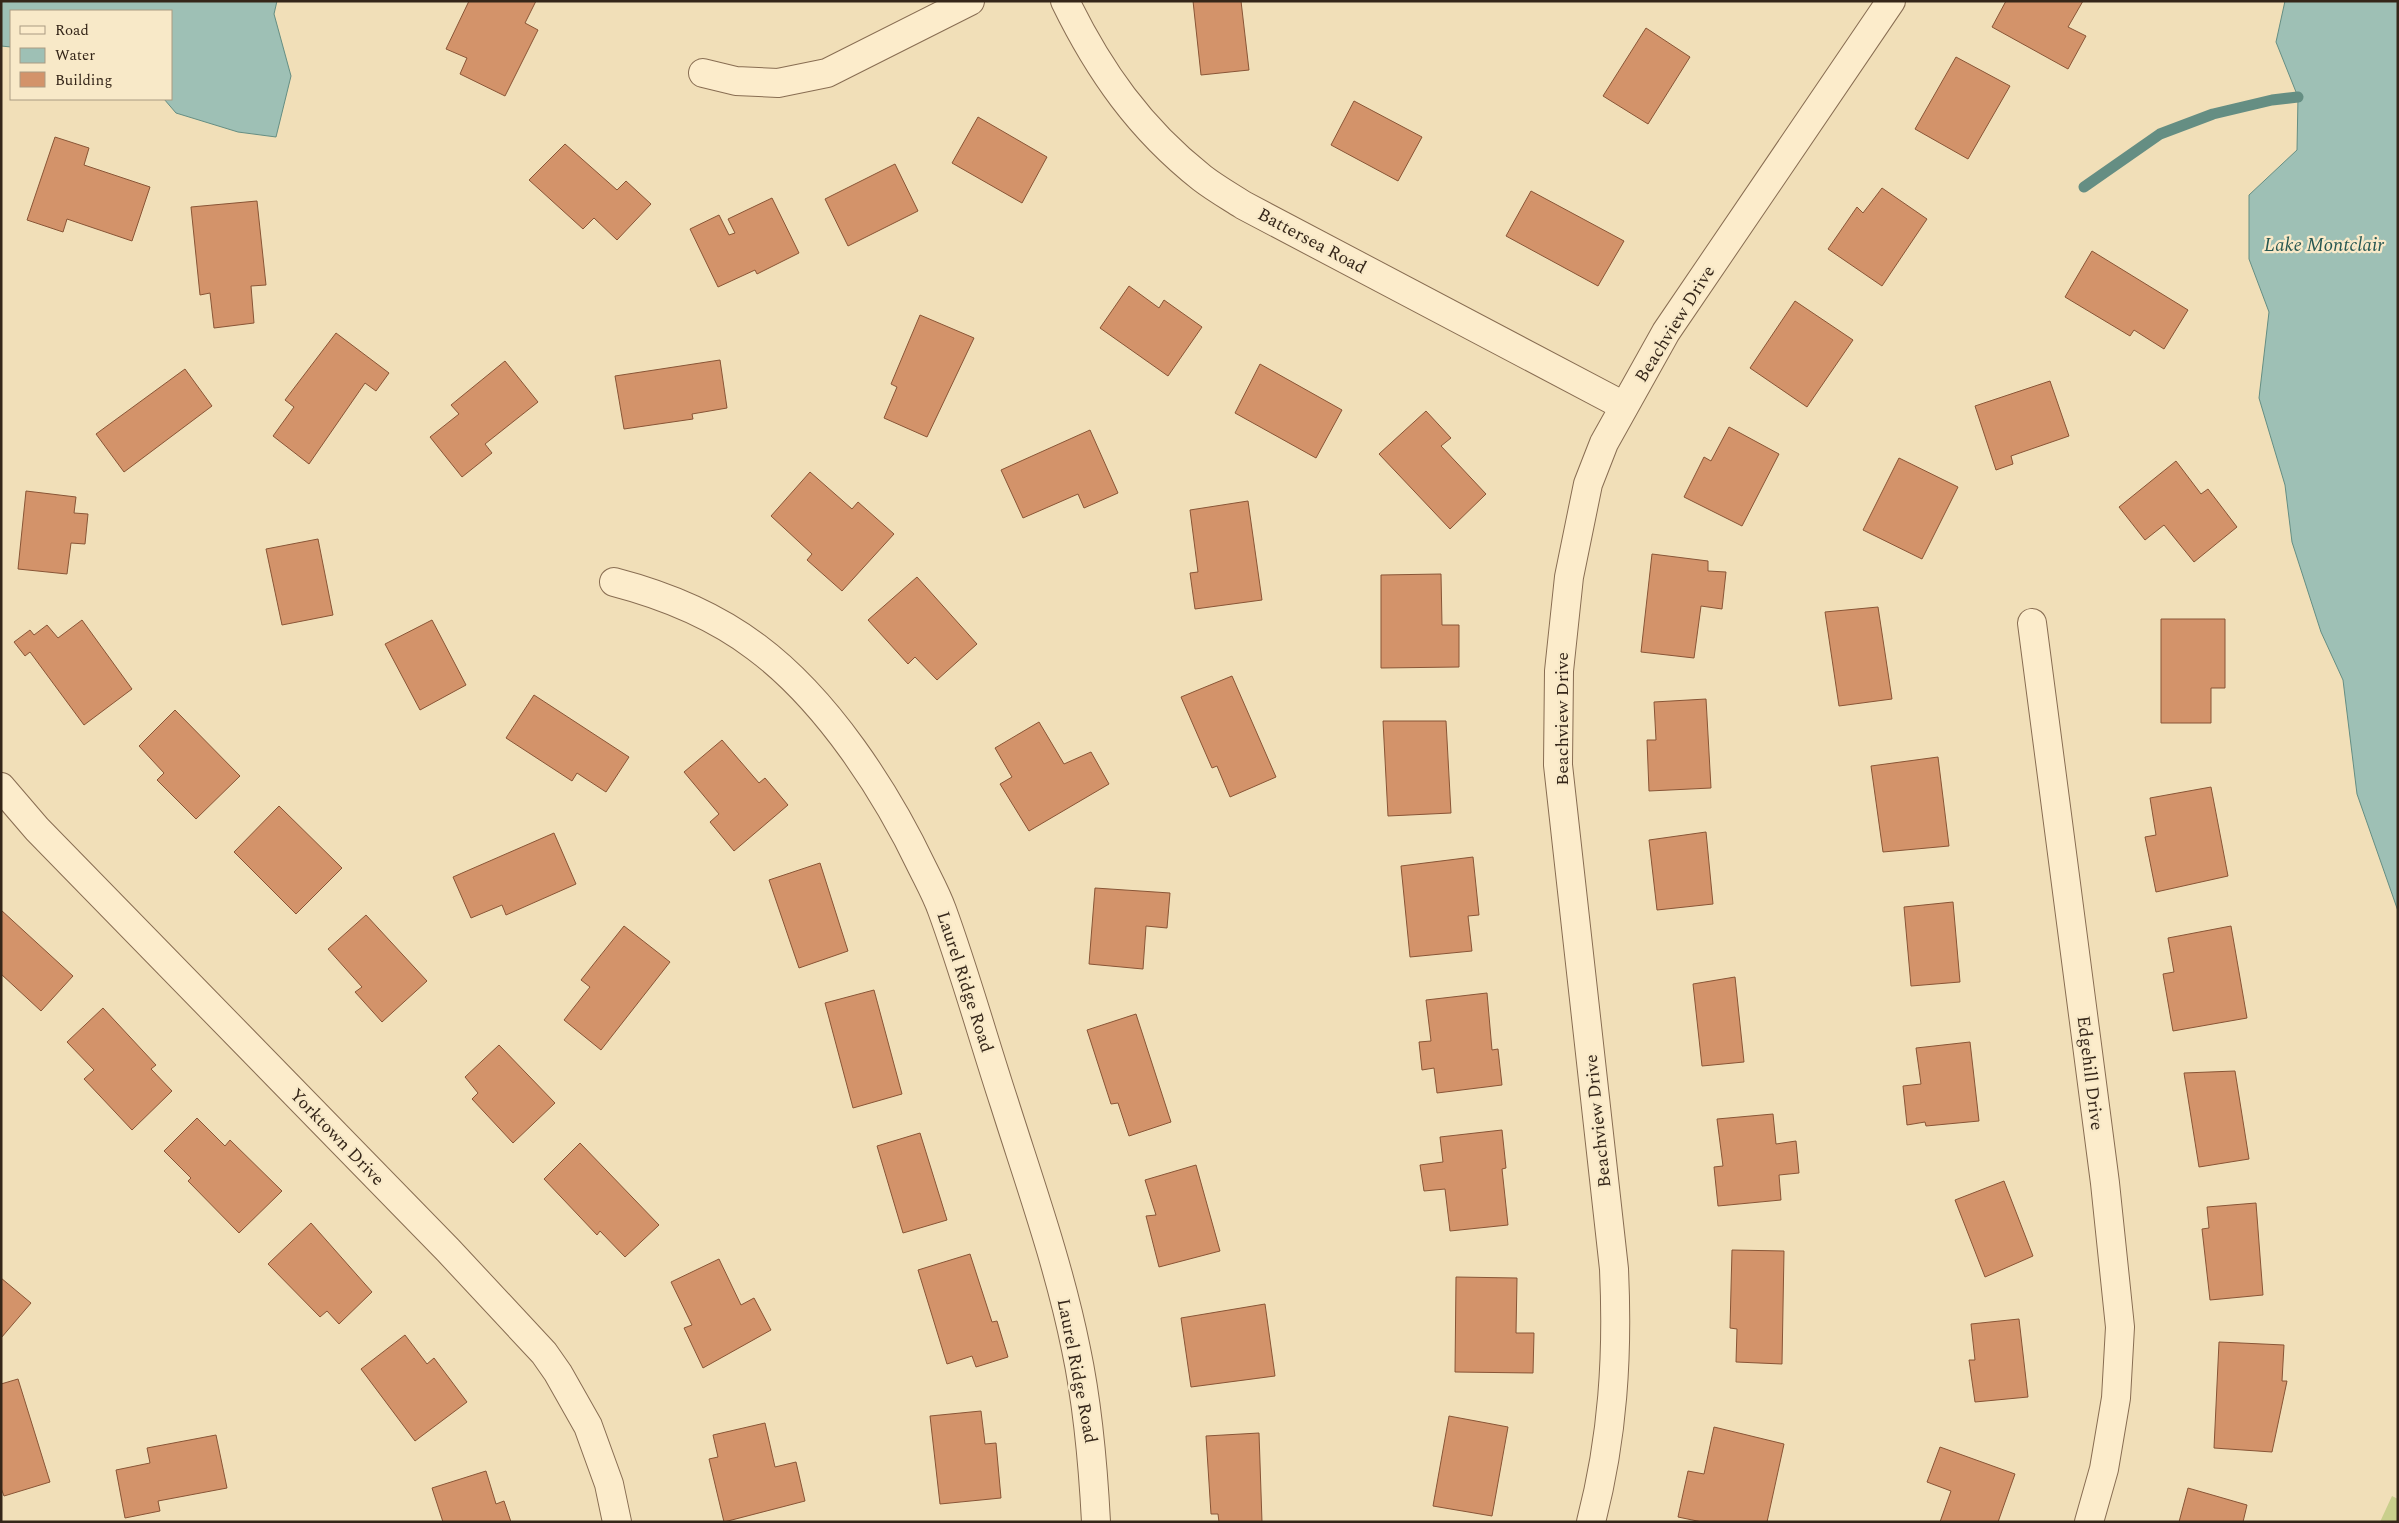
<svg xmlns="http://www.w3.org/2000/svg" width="2399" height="1523" font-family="Spectral,serif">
<rect width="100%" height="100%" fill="#f1dfb8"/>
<path fill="#c9cf8c" d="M 2392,1496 L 2398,1499 L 2398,1522 L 2380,1522 Z"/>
<g fill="#9ec0b5" stroke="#658e83">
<path d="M 1,1 L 277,1 L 274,14 L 291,76 L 276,137 L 238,132 L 176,113 L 164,99 L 171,99 L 171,11 L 11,11 L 11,47 L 1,46 Z"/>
<path d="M 2285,1 L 2398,1 L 2398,911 L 2357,794 L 2343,680 L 2321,632 L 2292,542 L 2285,485 L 2259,398 L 2269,312 L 2249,259 L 2249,195 L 2297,150 L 2298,97 L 2276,42 Z"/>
</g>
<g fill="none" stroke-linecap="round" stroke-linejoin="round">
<path stroke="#658e83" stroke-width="11" d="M 2084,187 L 2160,134 L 2213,114 L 2272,100 L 2298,97"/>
</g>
<g fill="#d3936a" stroke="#895536">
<path d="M 469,1 L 536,1 L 525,23 L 538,30 L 505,96 L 460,74 L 467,58 L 446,49 Z"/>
<path d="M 1193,1 L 1241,1 L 1249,70 L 1201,75 Z"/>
<path d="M 2006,1 L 2083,1 L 2068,27 L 2086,36 L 2068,69 L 1992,27 Z"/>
<path d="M 1646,28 L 1690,57 L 1648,124 L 1603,96 Z"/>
<path d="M 1956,57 L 2010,86 L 1968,159 L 1915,129 Z"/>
<path d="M 1354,101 L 1422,137 L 1398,181 L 1331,145 Z"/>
<path d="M 978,117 L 1047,157 L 1022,203 L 952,163 Z"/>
<path d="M 55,137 L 89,148 L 84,165 L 150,187 L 132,241 L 67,219 L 63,232 L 27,220 Z"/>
<path d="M 565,144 L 617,190 L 626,181 L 651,204 L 617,240 L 594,218 L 583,229 L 529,180 Z"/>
<path d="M 895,164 L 918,211 L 848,246 L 825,199 Z"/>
<path d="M 1882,188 L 1927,219 L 1882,286 L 1828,249 L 1857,207 L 1863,213 Z"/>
<path d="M 1531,191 L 1624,241 L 1598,286 L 1506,236 Z"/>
<path d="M 772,198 L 799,253 L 757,274 L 755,270 L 718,287 L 690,229 L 719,215 L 729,235 L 735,233 L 728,219 Z"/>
<path d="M 257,201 L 266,285 L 251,286 L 254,323 L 214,328 L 210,293 L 200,295 L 191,207 Z"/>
<path d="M 2092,251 L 2188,310 L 2164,349 L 2134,330 L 2130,336 L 2065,297 Z"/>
<path d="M 1129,286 L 1159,308 L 1164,300 L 1202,327 L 1168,376 L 1100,328 Z"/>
<path d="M 1795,301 L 1853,340 L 1807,407 L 1750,368 Z"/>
<path d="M 920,315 L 974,338 L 927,437 L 884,418 L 897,387 L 891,384 Z"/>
<path d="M 336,333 L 389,373 L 376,391 L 365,383 L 309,464 L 273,436 L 294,407 L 285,400 Z"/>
<path d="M 720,360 L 727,408 L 692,414 L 693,419 L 624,429 L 615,376 Z"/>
<path d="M 505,361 L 538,402 L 485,444 L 492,453 L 462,477 L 430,437 L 459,414 L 451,405 Z"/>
<path d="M 1260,364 L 1342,410 L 1316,458 L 1235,413 Z"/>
<path d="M 185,369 L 212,406 L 124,472 L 96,434 Z"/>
<path d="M 2050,381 L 2069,436 L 2011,456 L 2013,464 L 1996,470 L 1975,406 Z"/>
<path d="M 1426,411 L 1451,438 L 1441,446 L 1486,494 L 1450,529 L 1379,454 Z"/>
<path d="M 1729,427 L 1779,454 L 1742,526 L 1684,497 L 1704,457 L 1711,461 Z"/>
<path d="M 1090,430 L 1118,493 L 1084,508 L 1078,494 L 1023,518 L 1001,470 Z"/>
<path d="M 1899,458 L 1958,487 L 1922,559 L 1863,530 Z"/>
<path d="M 2176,461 L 2201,494 L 2208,489 L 2237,527 L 2194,562 L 2164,525 L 2145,540 L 2119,507 Z"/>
<path d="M 810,472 L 852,509 L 858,502 L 894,534 L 842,591 L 807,560 L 812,554 L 771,516 Z"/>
<path d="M 26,491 L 76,497 L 74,513 L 88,514 L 85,544 L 71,543 L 67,574 L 18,569 Z"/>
<path d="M 1248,501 L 1262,600 L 1195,609 L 1190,573 L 1198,572 L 1190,510 Z"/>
<path d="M 318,539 L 333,615 L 282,625 L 266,549 Z"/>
<path d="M 1652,554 L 1708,561 L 1708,571 L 1726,572 L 1722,609 L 1701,606 L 1694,658 L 1641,652 Z"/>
<path d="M 1441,574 L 1442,625 L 1459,625 L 1459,667 L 1381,668 L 1381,575 Z"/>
<path d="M 917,577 L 977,644 L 937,680 L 915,657 L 908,664 L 868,620 Z"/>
<path d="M 1878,607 L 1892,699 L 1839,706 L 1825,612 Z"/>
<path d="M 2161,619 L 2225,619 L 2225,688 L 2211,688 L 2211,723 L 2161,723 Z"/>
<path d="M 82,620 L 132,689 L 84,725 L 30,652 L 25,656 L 14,642 L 30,630 L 34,635 L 47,625 L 58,638 Z"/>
<path d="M 432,620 L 466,685 L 420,710 L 385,644 Z"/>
<path d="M 1232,676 L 1276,777 L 1230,797 L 1217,766 L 1212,768 L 1181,697 Z"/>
<path d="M 534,695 L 629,757 L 606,792 L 577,773 L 572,781 L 506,738 Z"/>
<path d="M 1706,699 L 1711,788 L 1649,791 L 1647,740 L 1656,740 L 1654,702 Z"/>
<path d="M 175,710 L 240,776 L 196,819 L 157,780 L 164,773 L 139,746 Z"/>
<path d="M 1383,721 L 1446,721 L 1451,813 L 1388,816 Z"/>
<path d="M 1039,722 L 1064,764 L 1091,752 L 1109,784 L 1029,831 L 1000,784 L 1012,777 L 995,748 Z"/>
<path d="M 722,740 L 759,783 L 765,778 L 788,805 L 734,851 L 710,822 L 719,814 L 684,772 Z"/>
<path d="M 1938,757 L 1949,846 L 1883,852 L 1871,766 Z"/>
<path d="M 2211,787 L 2228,876 L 2156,892 L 2145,837 L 2156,835 L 2150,798 Z"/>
<path d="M 279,806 L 342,868 L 296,914 L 234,852 Z"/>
<path d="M 1706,832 L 1713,904 L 1657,910 L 1649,840 Z"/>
<path d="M 554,833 L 576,884 L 506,915 L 502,905 L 471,918 L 453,877 Z"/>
<path d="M 1473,857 L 1479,915 L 1468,916 L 1472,951 L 1410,957 L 1401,866 Z"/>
<path d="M 820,863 L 848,951 L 799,968 L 769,880 Z"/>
<path d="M 1095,888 L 1170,893 L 1167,928 L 1146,926 L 1143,969 L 1089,964 Z"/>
<path d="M 1953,902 L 1960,982 L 1911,986 L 1904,907 Z"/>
<path d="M 1,910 L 73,976 L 41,1011 L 1,974 Z"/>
<path d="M 366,915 L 427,981 L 382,1022 L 355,992 L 362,987 L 328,949 Z"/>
<path d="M 624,926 L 670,962 L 601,1050 L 564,1020 L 590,987 L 581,980 Z"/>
<path d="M 2231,926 L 2247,1018 L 2173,1031 L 2163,974 L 2174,972 L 2168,938 Z"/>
<path d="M 1735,977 L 1744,1062 L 1702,1066 L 1693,984 Z"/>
<path d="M 874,990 L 902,1094 L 853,1108 L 825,1003 Z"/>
<path d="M 1487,993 L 1492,1050 L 1498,1049 L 1502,1085 L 1437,1093 L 1434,1068 L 1422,1070 L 1419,1042 L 1431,1041 L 1426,1000 Z"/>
<path d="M 103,1008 L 156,1065 L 151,1069 L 172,1091 L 132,1130 L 84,1079 L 94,1070 L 67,1042 Z"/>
<path d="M 1136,1014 L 1171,1122 L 1129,1136 L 1118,1103 L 1111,1104 L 1087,1030 Z"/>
<path d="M 1970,1042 L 1979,1121 L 1926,1126 L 1925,1122 L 1907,1125 L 1903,1086 L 1921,1084 L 1916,1048 Z"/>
<path d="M 499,1045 L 555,1103 L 513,1143 L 472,1099 L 478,1093 L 465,1077 Z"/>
<path d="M 2235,1071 L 2249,1159 L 2199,1167 L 2184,1073 Z"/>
<path d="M 1773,1114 L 1776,1144 L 1796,1141 L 1799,1173 L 1779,1175 L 1781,1200 L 1718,1206 L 1714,1167 L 1723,1166 L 1717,1119 Z"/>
<path d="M 197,1118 L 225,1146 L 230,1140 L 282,1191 L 239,1233 L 188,1181 L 191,1178 L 164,1151 Z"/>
<path d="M 1502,1130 L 1506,1168 L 1502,1169 L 1508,1225 L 1450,1231 L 1445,1189 L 1424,1191 L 1420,1165 L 1443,1162 L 1440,1137 Z"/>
<path d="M 920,1133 L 947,1220 L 903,1233 L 877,1146 Z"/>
<path d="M 580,1143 L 659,1225 L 625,1257 L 600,1231 L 597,1235 L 544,1179 Z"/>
<path d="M 1196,1165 L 1220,1251 L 1159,1267 L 1146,1216 L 1156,1215 L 1145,1180 Z"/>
<path d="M 2004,1181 L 2033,1256 L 1985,1277 L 1955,1200 Z"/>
<path d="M 2256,1203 L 2263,1295 L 2210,1300 L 2202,1229 L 2209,1228 L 2207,1207 Z"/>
<path d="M 311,1223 L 372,1292 L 339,1324 L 327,1311 L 320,1317 L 268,1264 Z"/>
<path d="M 1732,1250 L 1784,1251 L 1782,1364 L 1736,1362 L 1737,1329 L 1730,1328 Z"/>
<path d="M 970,1254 L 992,1322 L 997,1321 L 1008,1357 L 976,1367 L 972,1356 L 947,1364 L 918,1270 Z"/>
<path d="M 719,1259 L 741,1305 L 754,1298 L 771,1330 L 703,1368 L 684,1328 L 692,1325 L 671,1282 Z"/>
<path d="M 1456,1277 L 1517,1278 L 1516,1333 L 1534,1333 L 1533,1373 L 1455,1372 Z"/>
<path d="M 1,1278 L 31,1303 L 1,1338 Z"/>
<path d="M 1265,1304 L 1275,1376 L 1191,1387 L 1181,1318 Z"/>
<path d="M 2019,1319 L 2028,1397 L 1975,1402 L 1969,1360 L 1975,1360 L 1971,1324 Z"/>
<path d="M 405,1335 L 427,1364 L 434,1358 L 467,1402 L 415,1441 L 361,1369 Z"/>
<path d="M 2219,1342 L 2284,1345 L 2282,1381 L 2287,1381 L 2272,1452 L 2214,1448 Z"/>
<path d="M 18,1379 L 50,1482 L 4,1496 L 1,1488 L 1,1384 Z"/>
<path d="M 981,1411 L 985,1444 L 996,1443 L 1001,1498 L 940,1504 L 930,1416 Z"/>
<path d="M 1449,1416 L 1508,1427 L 1492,1516 L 1433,1506 Z"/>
<path d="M 765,1423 L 775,1467 L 796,1462 L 805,1501 L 724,1522 L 709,1459 L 718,1457 L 713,1435 Z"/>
<path d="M 1714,1427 L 1784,1444 L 1767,1522 L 1702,1522 L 1678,1517 L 1688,1471 L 1704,1474 Z"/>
<path d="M 1259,1433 L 1262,1522 L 1219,1522 L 1218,1514 L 1211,1514 L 1206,1436 Z"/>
<path d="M 216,1435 L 227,1488 L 158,1501 L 160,1511 L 125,1518 L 116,1470 L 150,1463 L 147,1448 Z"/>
<path d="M 1940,1447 L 2015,1474 L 1998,1522 L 1940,1522 L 1951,1491 L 1927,1482 Z"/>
<path d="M 486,1471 L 496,1504 L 504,1501 L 511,1522 L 443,1522 L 432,1488 Z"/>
<path d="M 2188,1488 L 2247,1505 L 2243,1522 L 2179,1522 Z"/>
</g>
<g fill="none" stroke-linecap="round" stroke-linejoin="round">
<g stroke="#886d52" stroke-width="30">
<g id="minor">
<path d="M 1065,1 C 1099,71 1140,129 1202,178 C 1215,188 1229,196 1243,205 L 1624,406"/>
<path d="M 703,73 L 736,81 L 778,83 L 827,73 L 970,1"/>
<path d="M 614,582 C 664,595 715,616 756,647 C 827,700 886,791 923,869 C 930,883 937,896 942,910 C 965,973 983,1038 1004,1102 C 1030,1184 1059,1265 1076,1349 C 1088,1406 1093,1464 1096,1522"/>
<path d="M 2032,623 L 2105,1183 L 2120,1327 L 2116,1398 L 2104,1469 L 2089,1522"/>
<path d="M 1,787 L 37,829 L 448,1250 L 544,1353 L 558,1373 L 588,1426 L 609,1484 L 617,1522"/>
<path d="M 1591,1522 C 1613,1437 1618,1356 1614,1269 L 1558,765 L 1559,671 L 1569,577 L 1588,484 L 1604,443 L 1666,332 L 1891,1"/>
</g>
</g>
<use href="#minor" stroke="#fceccb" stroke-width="28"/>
</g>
<g text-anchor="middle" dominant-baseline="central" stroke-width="4.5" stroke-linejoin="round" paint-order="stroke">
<g font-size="18" fill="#352619" stroke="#f8e9c8">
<text transform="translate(1312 241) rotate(28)">Battersea Road</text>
<text transform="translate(1675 324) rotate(-58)">Beachview Drive</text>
<text transform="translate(1562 719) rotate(-90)">Beachview Drive</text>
<text transform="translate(965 982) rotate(72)">Laurel Ridge Road</text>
<text transform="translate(2090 1073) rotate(83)">Edgehill Drive</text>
<text transform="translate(1598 1121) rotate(-96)">Beachview Drive</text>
<text transform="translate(337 1137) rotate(46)">Yorktown Drive</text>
<text transform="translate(1077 1371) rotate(79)">Laurel Ridge Road</text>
</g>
<g font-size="19" font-style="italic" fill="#265752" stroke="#f8e9c8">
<text x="2324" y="245">Lake Montclair</text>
</g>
</g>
<rect width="2399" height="1523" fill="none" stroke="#352619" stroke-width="5"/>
<rect x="10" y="10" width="162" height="90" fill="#f8e9c8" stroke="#aa9b82"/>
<rect x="20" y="26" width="25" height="8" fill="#fceccb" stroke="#aa9b82"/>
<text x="55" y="35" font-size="15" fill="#352619">Road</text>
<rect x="20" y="48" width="25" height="15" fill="#9ec0b5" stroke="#aa9b82"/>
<text x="55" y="60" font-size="15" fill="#352619">Water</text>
<rect x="20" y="72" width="25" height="15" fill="#d3936a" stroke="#aa9b82"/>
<text x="55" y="85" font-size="15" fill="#352619">Building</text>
</svg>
